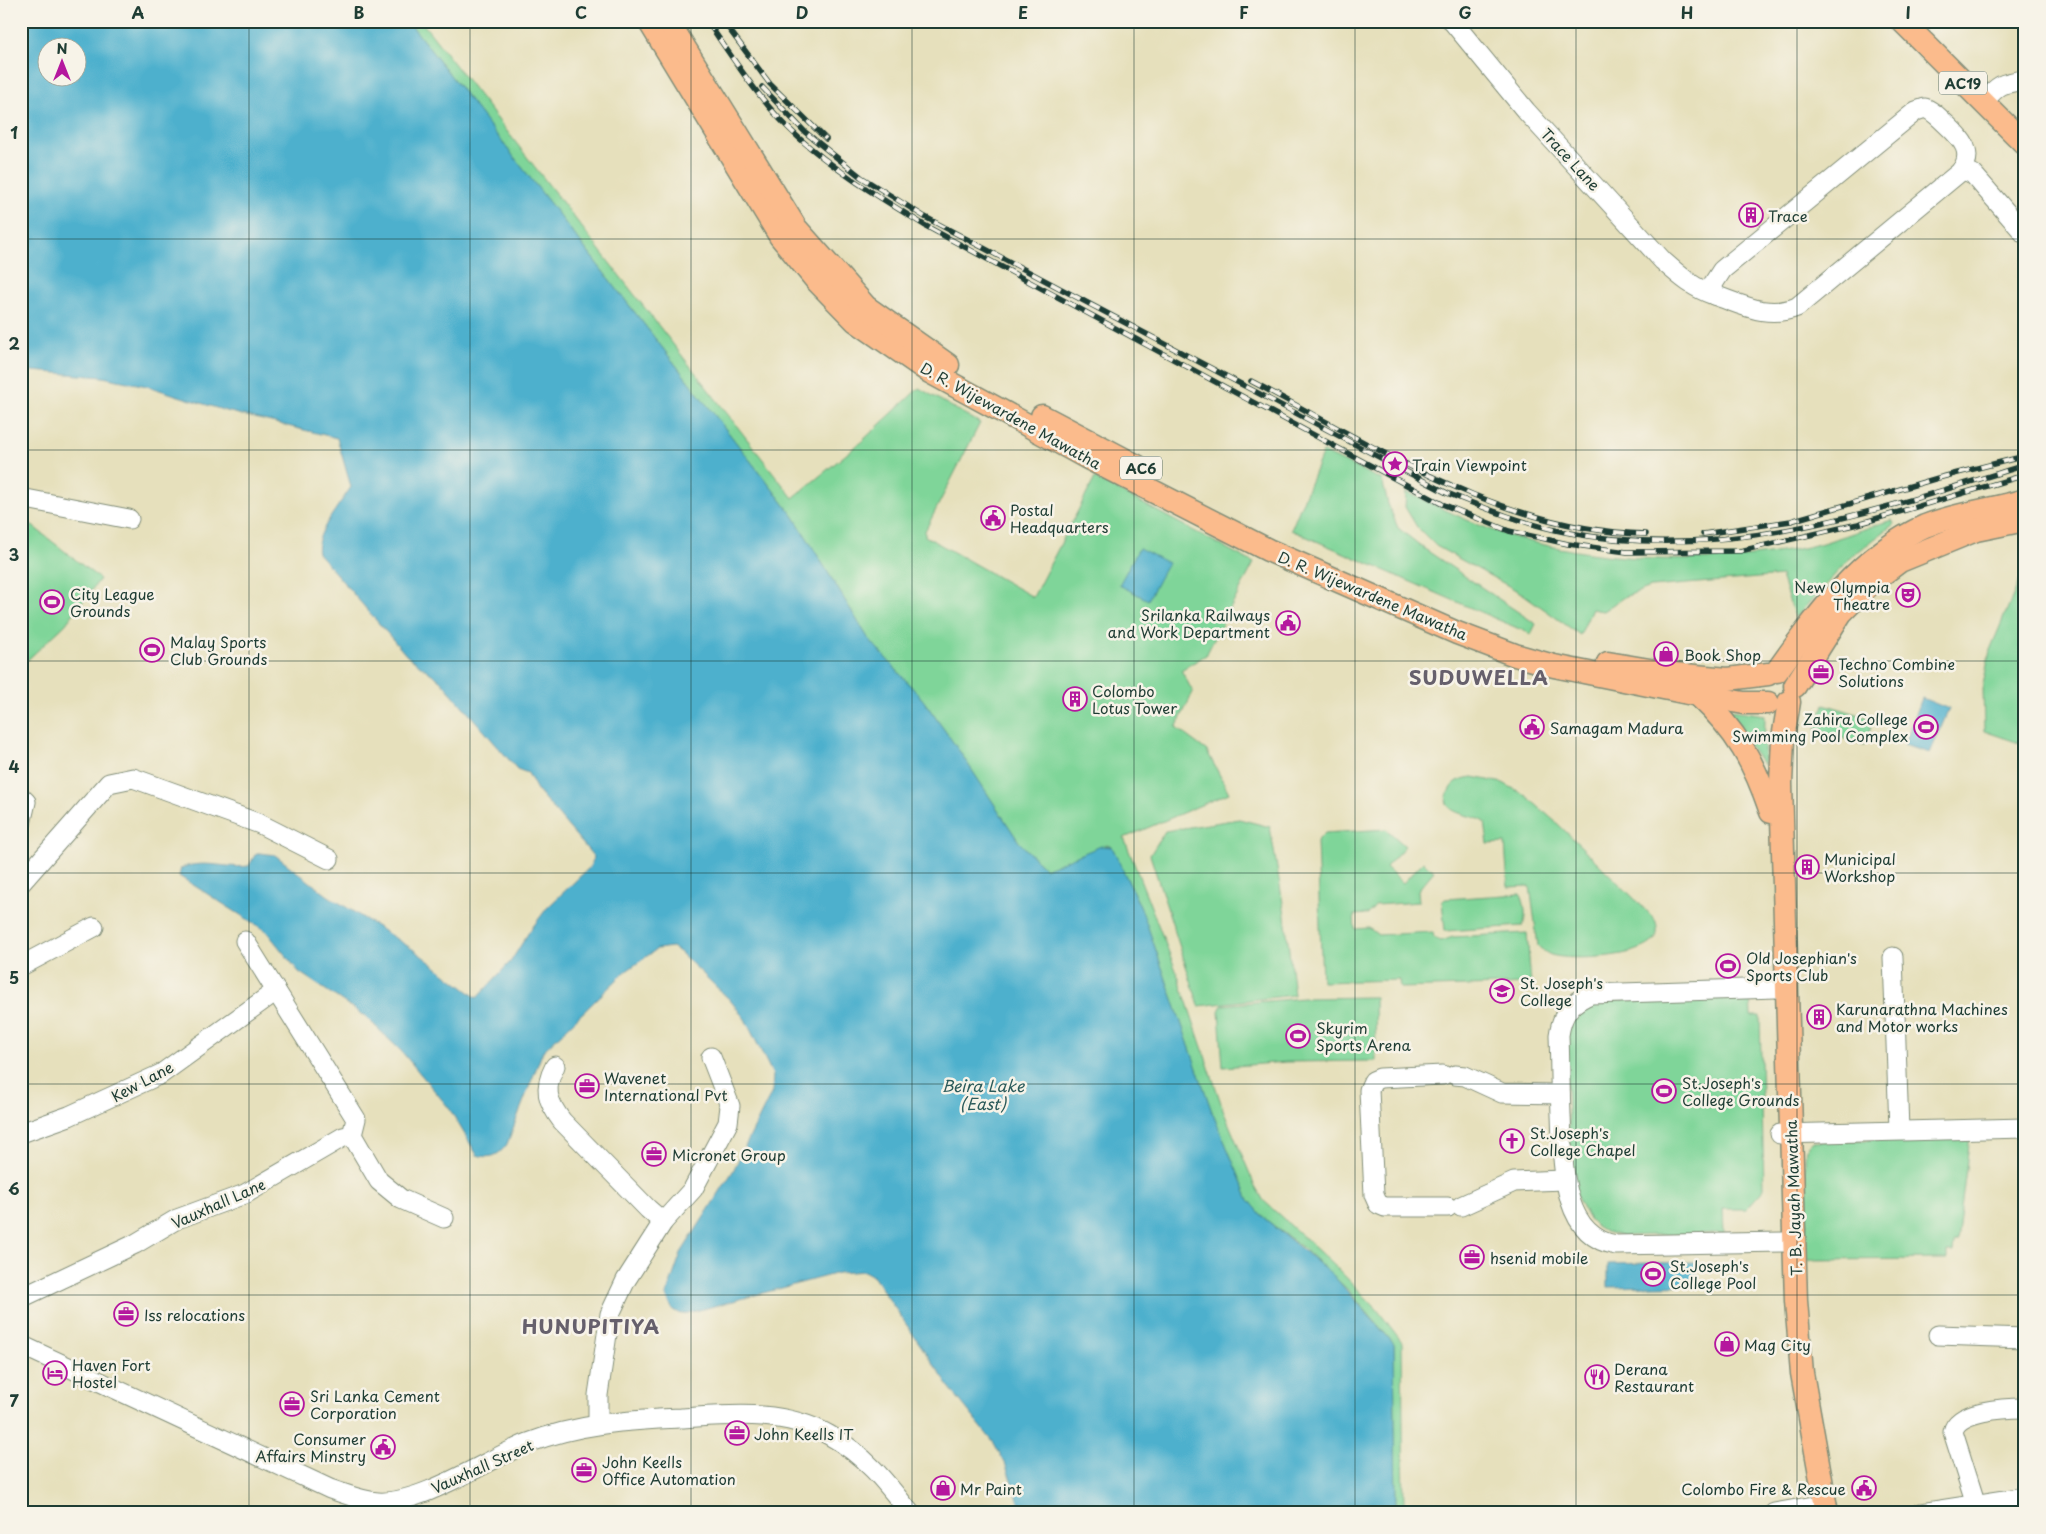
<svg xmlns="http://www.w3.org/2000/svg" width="2046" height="1534" font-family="'Playpen Sans',sans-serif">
<rect width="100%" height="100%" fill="#f7f3e8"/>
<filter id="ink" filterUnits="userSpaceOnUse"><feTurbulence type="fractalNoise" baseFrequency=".02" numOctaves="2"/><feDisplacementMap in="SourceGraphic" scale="10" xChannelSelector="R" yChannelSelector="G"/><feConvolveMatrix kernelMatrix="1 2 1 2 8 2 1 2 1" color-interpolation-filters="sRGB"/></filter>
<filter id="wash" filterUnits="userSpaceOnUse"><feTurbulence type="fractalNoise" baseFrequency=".0096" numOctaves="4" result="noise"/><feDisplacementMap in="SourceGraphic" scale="20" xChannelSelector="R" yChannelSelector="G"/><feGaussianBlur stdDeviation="1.12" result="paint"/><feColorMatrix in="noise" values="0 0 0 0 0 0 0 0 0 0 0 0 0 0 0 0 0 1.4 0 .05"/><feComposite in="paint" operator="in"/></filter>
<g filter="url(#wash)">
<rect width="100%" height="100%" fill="#e6e0bc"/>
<g fill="#7fd599" stroke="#4f8966">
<path d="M 408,21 L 421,21 L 793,498 L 861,442 L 919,388 L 980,423 L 925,531 L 925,536 L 1033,597 L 1095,478 L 1254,563 L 1206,655 L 1181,670 L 1193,692 L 1176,728 L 1207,751 L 1229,793 L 1124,838 L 1177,973 L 1225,1115 L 1255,1186 L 1264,1201 L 1335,1266 L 1376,1308 L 1402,1342 L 1404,1513 L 1396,1513 L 1394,1344 L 1348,1290 L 1303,1248 L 1264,1218 L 1249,1200 L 1212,1112 L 1143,913 L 1112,847 L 1107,845 L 1045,869 L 1019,842 L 960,752 L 923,700 L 868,638 L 794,517 Z"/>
<path d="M 1323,452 L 1382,480 L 1388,504 L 1398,528 L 1426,550 L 1536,624 L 1531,634 L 1291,530 Z"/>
<path d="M 1406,492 C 1439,506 1471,524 1504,534 C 1591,562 1709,567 1798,549 C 1830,543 1861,529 1892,520 L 1894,524 L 1851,557 L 1795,618 L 1781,576 L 1651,587 L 1624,597 L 1603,611 L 1592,609 L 1580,635 L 1523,594 L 1436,546 L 1417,527 L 1405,507 Z"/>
<path d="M 21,517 L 100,579 L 65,625 L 21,666 Z"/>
<path d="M 2025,577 L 2025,745 L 1984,731 L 1983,685 L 1990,650 L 2020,579 Z"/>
<path d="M 1824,704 L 1873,719 L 1865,745 L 1816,730 Z"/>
<path d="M 1718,708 L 1765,715 L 1764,765 Z"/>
<path d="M 1473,777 L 1503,783 L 1525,795 L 1559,825 L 1653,917 C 1657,923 1659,932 1655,939 C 1642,958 1572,961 1551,955 C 1546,953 1542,950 1538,946 L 1530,886 L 1508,887 L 1505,843 L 1488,844 L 1485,822 C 1474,814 1434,815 1450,789 C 1455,780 1464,778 1473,777 Z"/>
<path d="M 1239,819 L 1270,827 L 1285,915 L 1294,995 L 1199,1006 L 1150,855 L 1165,831 Z"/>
<path d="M 1386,829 L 1405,846 L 1386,867 L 1403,883 L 1423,862 L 1434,871 L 1418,890 L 1419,902 L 1376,905 L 1368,914 L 1354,915 L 1355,929 L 1369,928 L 1378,935 L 1433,932 L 1434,938 L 1441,941 L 1453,937 L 1527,933 L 1531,984 L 1400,988 L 1399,980 L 1322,982 L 1317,841 L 1325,833 Z"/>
<path d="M 1520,894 C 1525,900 1527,919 1523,926 L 1445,931 L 1442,902 L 1445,899 Z"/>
<path d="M 1750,993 L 1751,1016 L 1760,1016 L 1764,1189 L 1746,1209 L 1723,1209 L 1724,1233 L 1622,1236 L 1606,1232 L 1596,1226 L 1588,1218 L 1572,1188 L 1564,1030 L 1569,1018 L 1588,1002 Z"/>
<path d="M 1375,997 L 1376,1061 L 1286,1062 L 1223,1067 L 1219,1011 L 1222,1005 L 1303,998 Z"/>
<path d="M 1970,1136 L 1957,1241 L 1954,1241 L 1953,1252 L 1947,1252 L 1947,1259 L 1801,1260 L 1800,1227 L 1806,1226 L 1805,1156 L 1808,1145 L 1812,1142 Z"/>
</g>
<g fill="#4eb0cd" stroke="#367680" fill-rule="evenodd">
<path d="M 21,21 L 408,21 L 794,517 L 868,638 L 923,700 L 960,752 L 1019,842 L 1045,869 L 1101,846 L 1112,847 L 1143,913 L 1212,1112 L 1249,1200 L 1264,1218 L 1332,1274 L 1394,1344 L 1396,1513 L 1023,1513 L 1005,1463 L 994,1443 L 950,1388 L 873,1276 L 864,1271 L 838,1273 L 688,1313 L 681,1314 L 673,1310 L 666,1296 L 681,1253 L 733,1171 L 772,1092 L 773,1075 L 745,1019 L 730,1000 L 680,952 L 672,947 L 657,949 L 625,972 L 543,1051 L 507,1144 C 499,1156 490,1159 477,1155 L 449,1108 L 402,1052 L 366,1017 L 299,972 L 266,931 L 179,876 L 181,868 C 204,859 226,869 249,866 L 255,855 L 260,853 L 275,855 L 327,895 L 414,950 L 477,998 L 511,961 L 529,932 L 547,908 L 590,867 L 594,857 L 537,790 L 528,773 L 517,769 L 440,680 L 407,656 L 318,553 C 313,536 341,503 351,487 L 337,438 L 226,411 L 147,386 L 103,377 L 21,370 ZM 48,48 L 78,48 L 78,78 L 48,78 Z"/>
<path d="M 1139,548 L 1168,563 L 1148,600 L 1119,585 Z"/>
<path d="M 1922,698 L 1949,709 L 1930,753 L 1904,745 Z"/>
<path d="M 1697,1262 L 1697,1285 L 1608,1287 L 1608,1264 Z"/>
</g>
</g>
<g filter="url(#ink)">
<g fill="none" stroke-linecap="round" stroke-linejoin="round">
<g stroke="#828e78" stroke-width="21">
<g id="minor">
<path d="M 1452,21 L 1526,111 L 1663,261 C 1680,276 1693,288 1714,295"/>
<path d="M 1983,103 C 1998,84 2002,83 2025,80"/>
<path d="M 1925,108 C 1934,111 1940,119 1947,125 C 1961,138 1976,153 1960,172 L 1797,307 C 1767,319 1743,305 1714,295 L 1713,284 L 1722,270 L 1916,111 Z"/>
<path d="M 1962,169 L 1973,174 L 2025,234"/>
<path d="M 21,498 L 129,519"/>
<path d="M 21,797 L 26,802 L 21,824"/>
<path d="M 21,883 L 109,783 L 133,778 L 260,824 L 329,859"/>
<path d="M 245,941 L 356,1119 L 352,1135"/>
<path d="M 1893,957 L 1899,1130"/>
<path d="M 21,966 L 94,927"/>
<path d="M 1776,988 L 1591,994 C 1571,1002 1562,1013 1559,1035 C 1560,1062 1560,1088 1561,1115 C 1563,1159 1560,1236 1616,1245 L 1783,1242"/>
<path d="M 555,1066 C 543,1089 547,1101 562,1121 L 648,1209 L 663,1222"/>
<path d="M 1443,1075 L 1380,1078 L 1373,1081 L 1369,1090 L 1374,1195 L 1378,1204 L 1385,1207 L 1448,1207"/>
<path d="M 1455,1075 L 1465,1076 L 1502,1093 L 1560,1094"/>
<path d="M 21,1133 L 69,1116 L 161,1074 L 276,991"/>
<path d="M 1780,1134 L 2025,1128"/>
<path d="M 1461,1206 L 1514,1182 L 1564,1180"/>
<path d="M 21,1298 L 135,1244 L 177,1219 L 245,1194 L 343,1137 L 352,1135 L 379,1181 L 401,1199 L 444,1218"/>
<path d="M 1938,1335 L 2025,1338"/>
<path d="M 21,1345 L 330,1489 C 346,1494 361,1501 378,1502 C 420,1505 488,1459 528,1443 C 578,1424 628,1420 681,1418 C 731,1415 782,1409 829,1435 C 864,1454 886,1482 910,1513"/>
<path d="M 598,1424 L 598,1395 L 610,1314 L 626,1280 L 663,1222 L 693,1189 L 728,1123 L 730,1106 L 711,1057"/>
<path d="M 1976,1505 L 1953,1432 C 1957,1410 2006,1408 2025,1408"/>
<path d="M 1774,1513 L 1825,1504"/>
<path d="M 1921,1513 L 2025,1497"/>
</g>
</g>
<g stroke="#828e78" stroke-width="25">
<g id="major">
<path d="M 649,21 L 780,236 L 816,280 L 856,321 L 928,371 L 1086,457 L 1268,550 L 1457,633 L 1515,655 L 1554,666 L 1698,695 L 1744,703 L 1768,703"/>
<path d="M 668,21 L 796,228 L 866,307 L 948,365"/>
<path d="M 1902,21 L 2025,144"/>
<path d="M 1042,416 L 1137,466"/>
<path d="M 1608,663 L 1673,674 L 1728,679 L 1768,674"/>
<path d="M 1777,671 C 1817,615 1860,555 1925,526 C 1957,513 1992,510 2025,500"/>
<path d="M 1795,686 L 1841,613 L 1872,582 L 1900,561 L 1976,530 L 2025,520"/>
<path d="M 1698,695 C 1737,731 1754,762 1771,812"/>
<path d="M 1789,702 L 1783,738 L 1781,783 L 1796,1301 L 1802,1373 L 1827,1513"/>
</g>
</g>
<use href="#minor" stroke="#fff" stroke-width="19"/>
<use href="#major" stroke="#fbbb8c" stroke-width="22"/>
<g stroke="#1f3d34" stroke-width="5.5">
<g id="rail">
<path d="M 707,21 C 735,61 762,105 799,138 C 837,172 881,198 924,225 L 1442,504 L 1509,531 L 1568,544 L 1627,552 L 1740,551 L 1858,524 L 2025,475"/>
<path d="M 723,21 L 770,84 L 826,139"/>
<path d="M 762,87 L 805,132 L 861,177 L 925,217 L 1447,493 C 1487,509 1527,525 1570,533 C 1728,562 1876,511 2025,465"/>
<path d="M 1251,381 C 1375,446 1502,531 1646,534"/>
<path d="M 1703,534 L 1791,521 L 1938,478 L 2025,456"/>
</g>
</g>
<use href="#rail" stroke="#f7f3e8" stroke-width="4" stroke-dasharray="11" stroke-linecap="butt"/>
</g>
</g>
<path fill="none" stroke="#1f3d34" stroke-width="1" stroke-opacity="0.55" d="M 249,21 L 249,1513M 470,21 L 470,1513M 691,21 L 691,1513M 912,21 L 912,1513M 1134,21 L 1134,1513M 1355,21 L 1355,1513M 1576,21 L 1576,1513M 1797,21 L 1797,1513M 21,239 L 2025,239M 21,450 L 2025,450M 21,661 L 2025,661M 21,873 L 2025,873M 21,1084 L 2025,1084M 21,1295 L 2025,1295"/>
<defs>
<g id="building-ring" transform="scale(1.25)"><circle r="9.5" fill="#f7f3e8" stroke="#b5179e" stroke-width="1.5"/><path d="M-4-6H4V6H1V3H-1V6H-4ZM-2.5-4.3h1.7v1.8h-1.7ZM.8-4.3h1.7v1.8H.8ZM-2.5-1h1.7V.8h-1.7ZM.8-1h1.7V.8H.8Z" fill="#b5179e"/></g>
<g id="sight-ring" transform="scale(1.25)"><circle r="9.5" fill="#f7f3e8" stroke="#b5179e" stroke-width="1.5"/><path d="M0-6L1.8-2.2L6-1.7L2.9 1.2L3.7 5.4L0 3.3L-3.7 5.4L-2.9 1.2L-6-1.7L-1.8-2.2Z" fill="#b5179e"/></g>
<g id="civic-ring" transform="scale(1.25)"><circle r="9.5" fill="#f7f3e8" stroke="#b5179e" stroke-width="1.5"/><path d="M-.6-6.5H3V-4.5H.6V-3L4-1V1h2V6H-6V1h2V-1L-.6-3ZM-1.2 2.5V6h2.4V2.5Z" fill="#b5179e"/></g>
<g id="theatre-ring" transform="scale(1.25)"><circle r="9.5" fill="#f7f3e8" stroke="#b5179e" stroke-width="1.5"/><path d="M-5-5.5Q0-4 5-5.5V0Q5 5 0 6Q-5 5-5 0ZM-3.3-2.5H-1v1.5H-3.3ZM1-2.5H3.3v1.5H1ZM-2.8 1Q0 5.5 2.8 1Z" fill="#b5179e"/></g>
<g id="stadium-ring" transform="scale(1.25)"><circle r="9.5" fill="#f7f3e8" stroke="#b5179e" stroke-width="1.5"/><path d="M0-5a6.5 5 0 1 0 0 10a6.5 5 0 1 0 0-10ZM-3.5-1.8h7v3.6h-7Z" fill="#b5179e"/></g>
<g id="shop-ring" transform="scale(1.25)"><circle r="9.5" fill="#f7f3e8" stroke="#b5179e" stroke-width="1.5"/><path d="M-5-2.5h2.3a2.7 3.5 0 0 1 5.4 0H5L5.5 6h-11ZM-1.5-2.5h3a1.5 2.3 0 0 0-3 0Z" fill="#b5179e"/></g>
<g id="office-ring" transform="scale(1.25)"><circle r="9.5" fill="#f7f3e8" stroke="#b5179e" stroke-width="1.5"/><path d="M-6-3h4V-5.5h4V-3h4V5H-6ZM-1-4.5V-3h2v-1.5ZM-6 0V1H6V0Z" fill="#b5179e"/></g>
<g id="university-ring" transform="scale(1.25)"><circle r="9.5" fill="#f7f3e8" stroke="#b5179e" stroke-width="1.5"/><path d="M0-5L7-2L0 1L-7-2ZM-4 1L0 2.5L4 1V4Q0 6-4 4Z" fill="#b5179e"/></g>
<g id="church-ring" transform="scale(1.25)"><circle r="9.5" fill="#f7f3e8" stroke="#b5179e" stroke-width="1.5"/><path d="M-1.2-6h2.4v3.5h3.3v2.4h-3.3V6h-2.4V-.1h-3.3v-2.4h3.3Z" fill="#b5179e"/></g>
<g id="hotel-ring" transform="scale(1.25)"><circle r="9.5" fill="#f7f3e8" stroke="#b5179e" stroke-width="1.5"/><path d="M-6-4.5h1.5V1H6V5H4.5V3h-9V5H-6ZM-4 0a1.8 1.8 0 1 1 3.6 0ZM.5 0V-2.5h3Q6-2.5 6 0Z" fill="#b5179e"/></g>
<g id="restaurant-ring" transform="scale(1.25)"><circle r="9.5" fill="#f7f3e8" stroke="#b5179e" stroke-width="1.5"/><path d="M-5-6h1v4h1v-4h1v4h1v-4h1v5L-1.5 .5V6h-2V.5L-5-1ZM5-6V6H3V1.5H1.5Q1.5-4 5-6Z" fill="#b5179e"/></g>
</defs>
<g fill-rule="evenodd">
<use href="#building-ring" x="1751" y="215"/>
<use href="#sight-ring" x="1395" y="464"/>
<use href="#civic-ring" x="993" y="518"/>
<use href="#theatre-ring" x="1908" y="595"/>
<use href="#stadium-ring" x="52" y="602"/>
<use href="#civic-ring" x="1288" y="623"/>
<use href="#stadium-ring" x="152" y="650"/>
<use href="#shop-ring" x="1666" y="654"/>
<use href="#office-ring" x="1821" y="672"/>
<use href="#building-ring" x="1075" y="699"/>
<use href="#civic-ring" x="1532" y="727"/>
<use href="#stadium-ring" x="1926" y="727"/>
<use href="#building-ring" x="1807" y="867"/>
<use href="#stadium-ring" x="1728" y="966"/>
<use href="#university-ring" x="1502" y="991"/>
<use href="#building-ring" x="1819" y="1017"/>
<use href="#stadium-ring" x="1298" y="1036"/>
<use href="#office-ring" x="587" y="1086"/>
<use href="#stadium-ring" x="1664" y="1091"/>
<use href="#church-ring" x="1512" y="1141"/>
<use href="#office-ring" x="654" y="1154"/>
<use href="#office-ring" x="1472" y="1257"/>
<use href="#stadium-ring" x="1653" y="1274"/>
<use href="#office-ring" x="126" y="1314"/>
<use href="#shop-ring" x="1727" y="1344"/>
<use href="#hotel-ring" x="55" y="1373"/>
<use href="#restaurant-ring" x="1597" y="1377"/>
<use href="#office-ring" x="292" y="1404"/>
<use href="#office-ring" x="737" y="1433"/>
<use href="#civic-ring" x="383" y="1447"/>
<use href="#office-ring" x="584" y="1470"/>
<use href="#shop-ring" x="943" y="1488"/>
<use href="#civic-ring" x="1864" y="1488"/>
</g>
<g text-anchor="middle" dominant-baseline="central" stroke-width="5" stroke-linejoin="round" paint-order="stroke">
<g fill="#f7f3e8" stroke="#60746a" stroke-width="1">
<rect x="1939" y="71.5" width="48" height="23" rx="4"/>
<rect x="1120" y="456.5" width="42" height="23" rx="4"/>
</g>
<g font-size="14" font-weight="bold" fill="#1f3d34">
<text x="1963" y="83">AC19</text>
<text x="1141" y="468">AC6</text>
</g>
<g font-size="15" fill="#1f3d34" stroke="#f7f3e8">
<text transform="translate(1571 159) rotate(47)">Trace Lane</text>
<text transform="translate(1011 415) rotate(29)">D. R. Wijewardene Mawatha</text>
<text transform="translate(1373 595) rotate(23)">D. R. Wijewardene Mawatha</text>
<text transform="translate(142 1081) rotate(-28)">Kew Lane</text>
<text transform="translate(1793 1198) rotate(-92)">T. B. Jayah Mawatha</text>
<text transform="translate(218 1203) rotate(-24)">Vauxhall Lane</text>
<text transform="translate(482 1466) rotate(-24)">Vauxhall Street</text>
</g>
<g font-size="15" fill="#1f3d34" stroke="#f7f3e8" text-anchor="start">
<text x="1768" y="215">Trace</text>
<text x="1412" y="464">Train Viewpoint</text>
<text x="1010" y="509">Postal<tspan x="1010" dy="17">Headquarters</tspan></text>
<text x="1890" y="586" text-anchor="end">New Olympia<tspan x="1890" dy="17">Theatre</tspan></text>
<text x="70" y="593">City League<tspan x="70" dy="17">Grounds</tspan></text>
<text x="1270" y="614" text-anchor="end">Srilanka Railways<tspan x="1270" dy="17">and Work Department</tspan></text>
<text x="170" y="641">Malay Sports<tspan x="170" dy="17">Club Grounds</tspan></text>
<text x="1684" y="654">Book Shop</text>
<text x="1838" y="663">Techno Combine<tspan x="1838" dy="17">Solutions</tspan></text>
<text x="1092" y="690">Colombo<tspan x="1092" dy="17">Lotus Tower</tspan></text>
<text x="1908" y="718" text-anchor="end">Zahira College<tspan x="1908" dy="17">Swimming Pool Complex</tspan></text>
<text x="1550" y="727">Samagam Madura</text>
<text x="1824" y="858">Municipal<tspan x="1824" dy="17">Workshop</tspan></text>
<text x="1746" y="957">Old Josephian's<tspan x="1746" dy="17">Sports Club</tspan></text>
<text x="1520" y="982">St. Joseph's<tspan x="1520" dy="17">College</tspan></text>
<text x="1836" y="1008">Karunarathna Machines<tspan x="1836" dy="17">and Motor works</tspan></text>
<text x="1316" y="1027">Skyrim<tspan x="1316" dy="17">Sports Arena</tspan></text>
<text x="604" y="1077">Wavenet<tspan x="604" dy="17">International Pvt</tspan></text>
<text x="1682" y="1082">St.Joseph's<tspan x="1682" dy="17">College Grounds</tspan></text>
<text x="1530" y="1132">St.Joseph's<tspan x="1530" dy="17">College Chapel</tspan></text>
<text x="672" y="1154">Micronet Group</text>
<text x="1490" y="1257">hsenid mobile</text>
<text x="1670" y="1265">St.Joseph's<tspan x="1670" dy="17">College Pool</tspan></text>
<text x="144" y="1314">Iss relocations</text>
<text x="1744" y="1344">Mag City</text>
<text x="72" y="1364">Haven Fort<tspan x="72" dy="17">Hostel</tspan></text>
<text x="1614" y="1368">Derana<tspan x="1614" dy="17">Restaurant</tspan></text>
<text x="310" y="1395">Sri Lanka Cement<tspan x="310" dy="17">Corporation</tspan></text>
<text x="754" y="1433">John Keells IT</text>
<text x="366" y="1438" text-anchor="end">Consumer<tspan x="366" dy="17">Affairs Minstry</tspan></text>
<text x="602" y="1461">John Keells<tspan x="602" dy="17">Office Automation</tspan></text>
<text x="960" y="1488">Mr Paint</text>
<text x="1846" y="1488" text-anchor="end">Colombo Fire &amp; Rescue</text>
</g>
<g font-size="16" font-style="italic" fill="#2b5a5a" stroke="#f7f3e8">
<text x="983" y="1085">Beira Lake<tspan x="983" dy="18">(East)</tspan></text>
</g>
<g font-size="20" font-weight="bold" letter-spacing="1" fill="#66606c" stroke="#f7f3e8">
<text x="1479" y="677">SUDUWELLA</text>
<text x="591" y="1326">HUNUPITIYA</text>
</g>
</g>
<rect width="2046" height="1534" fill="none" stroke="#f7f3e8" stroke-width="55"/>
<g transform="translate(62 62)"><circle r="24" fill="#f7f3e8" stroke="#a1aaa0"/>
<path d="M0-4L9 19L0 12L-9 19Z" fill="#b5179e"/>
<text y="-8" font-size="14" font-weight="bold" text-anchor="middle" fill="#1f3d34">N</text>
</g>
<rect x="28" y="28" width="1990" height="1478" fill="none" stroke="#1f3d34" stroke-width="2"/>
<g font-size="16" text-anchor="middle" font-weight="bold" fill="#1f3d34">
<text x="138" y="19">A</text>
<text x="359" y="19">B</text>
<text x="581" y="19">C</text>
<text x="802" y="19">D</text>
<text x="1023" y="19">E</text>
<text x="1244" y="19">F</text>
<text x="1465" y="19">G</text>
<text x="1687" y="19">H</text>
<text x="1908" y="19">I</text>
<text x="14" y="139">1</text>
<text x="14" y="350">2</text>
<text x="14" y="561">3</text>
<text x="14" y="773">4</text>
<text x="14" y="984">5</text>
<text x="14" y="1195">6</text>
<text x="14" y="1407">7</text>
</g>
</svg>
